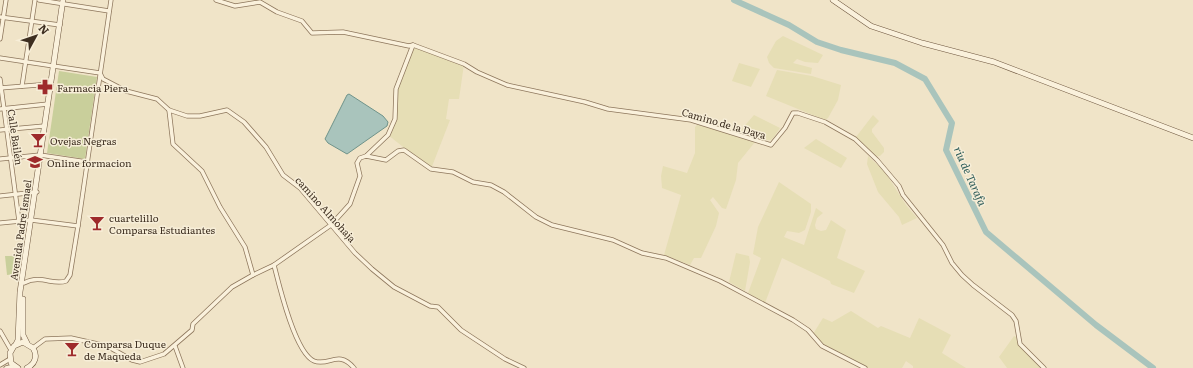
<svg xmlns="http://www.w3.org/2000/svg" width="1193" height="368" font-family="Literata,serif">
<rect width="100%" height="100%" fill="#f0e4c8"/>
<g fill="#e6deb5">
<path d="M 783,36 L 823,55 L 818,63 L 805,62 L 797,59 L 793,63 L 812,68 L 811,74 L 774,68 L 769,63 L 767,57 L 776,41 Z"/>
<path d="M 419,48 L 464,64 L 459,99 L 449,99 L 446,119 L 450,120 L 431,169 L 388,135 L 395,119 L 396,89 L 411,49 Z"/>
<path d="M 739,63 L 760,69 L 751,87 L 732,81 Z"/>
<path d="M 777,70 L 812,76 L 841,85 L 838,100 L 828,118 L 825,120 L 766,96 Z"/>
<path d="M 754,115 L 780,128 L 774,137 L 771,140 L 765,140 L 740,131 Z"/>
<path d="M 873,115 L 879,121 L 872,129 L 872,132 L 884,148 L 884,152 L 880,156 L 873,157 L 856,137 Z"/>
<path d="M 699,123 L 755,142 L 738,163 L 736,180 L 726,209 L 722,208 L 713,197 L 710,200 L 719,213 L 716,226 L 701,258 L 694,258 L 690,265 L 664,255 L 681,195 L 662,188 L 661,176 L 663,166 L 687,173 L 695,153 L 695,127 Z"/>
<path d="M 816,139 L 847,158 L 841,168 L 804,148 Z"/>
<path d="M 868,156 L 885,172 L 906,205 L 917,218 L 902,225 L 899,217 L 878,192 L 867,164 Z"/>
<path d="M 779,182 L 811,204 L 811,212 L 805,230 L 799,233 L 787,231 L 784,237 L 804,245 L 816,208 L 823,213 L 817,218 L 815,225 L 816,229 L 821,231 L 826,230 L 831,220 L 846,230 L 837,258 L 865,271 L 854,293 L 831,284 L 830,281 L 782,258 L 765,303 L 748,293 L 761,258 L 753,254 L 758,227 Z"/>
<path d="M 736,253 L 749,256 L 750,262 L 745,291 L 729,282 Z"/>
<path d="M 851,311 L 878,328 L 881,326 L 910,338 L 919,318 L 951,335 L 942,353 L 966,368 L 913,368 L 913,366 L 906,361 L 902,368 L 867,368 L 818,342 L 813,334 L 823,318 L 832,322 Z"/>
<path d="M 1014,336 L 1016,337 L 1021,348 L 1043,368 L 1007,368 L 999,357 Z"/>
</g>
<g fill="#c9cf9b">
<path d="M 59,71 L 97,77 L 85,159 L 47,153 Z"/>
<path d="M 5,256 L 14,256 L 16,274 L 7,275 Z"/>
</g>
<path fill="#a9c4bc" stroke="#6f938a" d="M 349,94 L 383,116 L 388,122 L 387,126 L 347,154 L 328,143 L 325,139 L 347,95 Z"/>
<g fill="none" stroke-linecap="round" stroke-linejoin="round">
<path stroke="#a9c4bc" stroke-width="6" d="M 734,0 L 789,25 L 817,42 L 841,50 L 895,63 L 925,79 L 952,123 L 946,150 L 986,232 L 1096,325 L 1153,368"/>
<g stroke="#8d765c" stroke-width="5">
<g id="minor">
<path d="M 39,0 L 109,11"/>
<path d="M 216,0 L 235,6 L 260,2 L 277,12 L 302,21 L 312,33 L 343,32 L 409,46 L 413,45 L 464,64 L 477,72 L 507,85 L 585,102 L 608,109 L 691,120 L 771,145 L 785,128 L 793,113 L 798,113 L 825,122 L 855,139 L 877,160 L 899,186 L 903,195 L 943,245 L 952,263 L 962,275 L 973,285 L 1012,315 L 1016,321 L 1020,344 L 1044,368"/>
<path d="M 0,17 L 60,25"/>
<path d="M 0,39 L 6,0"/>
<path d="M 0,58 L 100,73 L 103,79 L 126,91 L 157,99 L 169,110 L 187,116 L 200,116 L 227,110 L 244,122 L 266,147 L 283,175 L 300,188 L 355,253 L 372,269 L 394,287 L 430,306 L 438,307 L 461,330 L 505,359 L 524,368"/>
<path d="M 0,79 L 19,221"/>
<path d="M 22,86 L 35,0"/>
<path d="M 0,88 L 51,84"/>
<path d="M 0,109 L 48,104"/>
<path d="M 169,110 L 173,144 L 202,171 L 220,207 L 245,247 L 253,275 L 274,265 C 279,285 295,353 314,361 C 329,367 338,349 354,368"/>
<path d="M 0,130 L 44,126"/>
<path d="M 366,156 L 388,135 L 395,119 L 396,89 L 413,45"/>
<path d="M 0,159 L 40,155 L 87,162"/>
<path d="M 0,196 L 37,192"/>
<path d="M 0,223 L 31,220 L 78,226 L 111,0"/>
<path d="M 274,265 L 331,225 L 350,204 L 360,176 L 357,163 L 360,158 L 366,156 L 386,160 L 398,151 L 404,150 L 431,169 L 453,172 L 473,182 L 491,185 L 504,192 L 536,217 L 552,225 L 613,240 L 642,253 L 666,258 L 720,281 L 793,320 L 808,330 L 822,346 L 865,368"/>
<path d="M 24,283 C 41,274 53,286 66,281 L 70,275 L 78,226"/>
<path d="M 0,331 L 11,350"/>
<path d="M 175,346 L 183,368"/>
<path d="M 33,348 L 45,339 L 71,338 L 107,346 L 132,360 L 140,362 L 164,354 L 192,330 L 193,324 L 232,287 L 253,275"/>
<path d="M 0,365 L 10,359"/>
<path d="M 6,368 L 14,366"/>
</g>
</g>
<g stroke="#6f573f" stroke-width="6">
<g id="secondary">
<path d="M 833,0 L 871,26 L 922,43 L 994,62 L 1193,138"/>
<path d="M 23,299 L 23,335 L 27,343"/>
<path d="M 16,344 L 18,340 L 20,292 L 63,0"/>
<path d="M 18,368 L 11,363 L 10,353 L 14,346 L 23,342 L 33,348 C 38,356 35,364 27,368"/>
</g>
</g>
<use href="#minor" stroke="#faf1dc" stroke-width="3.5"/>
<use href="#secondary" stroke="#faf1dc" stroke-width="5"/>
</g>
<defs>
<g id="pharmacy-bare" transform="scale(1.2)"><path d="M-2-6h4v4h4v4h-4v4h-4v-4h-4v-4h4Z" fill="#9e2a2b" stroke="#f7eed8" stroke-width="2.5" paint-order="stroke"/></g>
<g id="bar-bare" transform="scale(1.2)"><path d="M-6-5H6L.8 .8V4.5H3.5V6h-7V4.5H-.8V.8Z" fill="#9e2a2b" stroke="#f7eed8" stroke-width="2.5" paint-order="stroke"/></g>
<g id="school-bare" transform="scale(1.2)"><path d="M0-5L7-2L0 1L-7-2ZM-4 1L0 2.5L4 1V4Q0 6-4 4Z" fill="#9e2a2b" stroke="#f7eed8" stroke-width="2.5" paint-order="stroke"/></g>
</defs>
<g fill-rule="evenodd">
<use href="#pharmacy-bare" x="45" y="87"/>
<use href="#bar-bare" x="38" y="140"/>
<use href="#school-bare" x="35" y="162"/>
<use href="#bar-bare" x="97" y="223"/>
<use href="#bar-bare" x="72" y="349"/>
</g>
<g text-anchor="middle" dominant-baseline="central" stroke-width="3" stroke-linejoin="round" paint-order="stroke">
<g font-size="10" fill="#3d2e20" stroke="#f7eed8" text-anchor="start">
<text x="57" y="87">Farmacia Piera</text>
<text x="50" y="140">Ovejas Negras</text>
<text x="47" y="162">Online formacion</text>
<text x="109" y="217">cuartelillo<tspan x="109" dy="12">Comparsa Estudiantes</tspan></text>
<text x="84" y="343">Comparsa Duque<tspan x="84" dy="12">de Maqueda</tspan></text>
</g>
<g font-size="10" fill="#3d2e20" stroke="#f7eed8">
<text transform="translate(724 123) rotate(16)">Camino de la Daya</text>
<text transform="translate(16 137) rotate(82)">Calle Bailén</text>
<text transform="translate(326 209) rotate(48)">camino Almohaja</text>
<text transform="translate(20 230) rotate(-82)">Avenida Padre Ismael</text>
</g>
<g font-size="11" font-style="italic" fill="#2f5d5a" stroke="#f7eed8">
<text transform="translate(971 176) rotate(66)">riu de Tarafa</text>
</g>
</g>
<g transform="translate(36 36) rotate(50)" stroke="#f7eed8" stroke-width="3" paint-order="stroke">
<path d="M0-3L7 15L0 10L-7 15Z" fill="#3d2e20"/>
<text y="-6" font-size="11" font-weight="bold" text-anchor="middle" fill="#3d2e20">N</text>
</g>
</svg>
